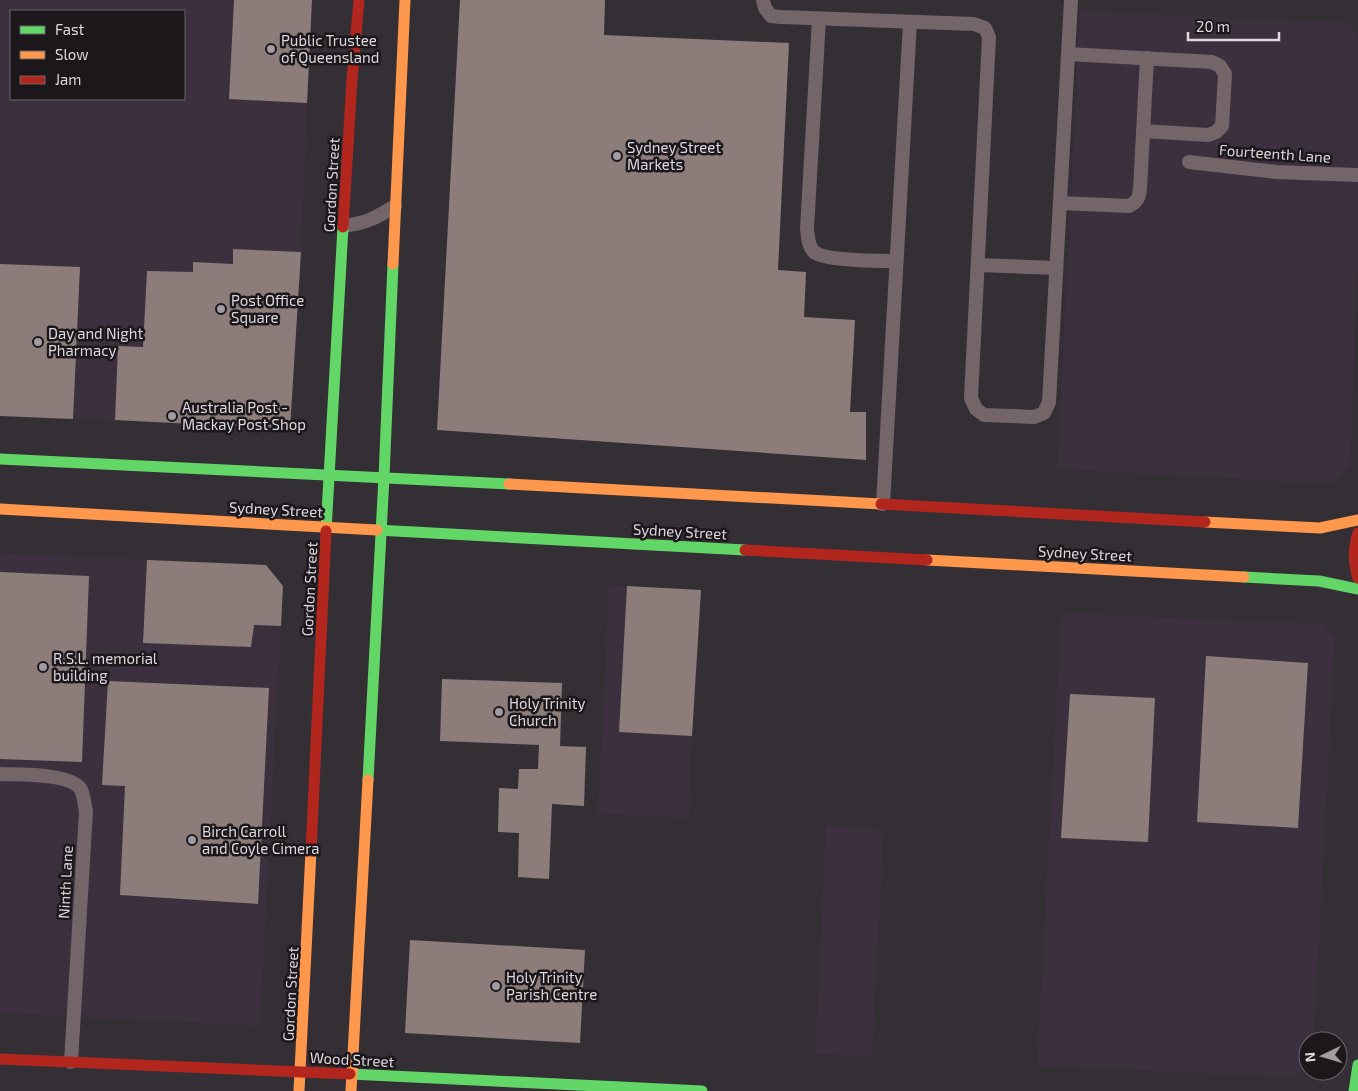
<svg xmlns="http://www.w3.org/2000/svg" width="1358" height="1091" font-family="'Exo 2',sans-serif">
<rect width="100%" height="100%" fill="#342f34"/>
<g fill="#3c303e" fill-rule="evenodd">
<path d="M 0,0 L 312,0 L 301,252 L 290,429 L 0,415 ZM 11,11 L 184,11 L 184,99 L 11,99 Z"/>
<path d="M 1080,11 L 1348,23 L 1358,36 L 1358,260 L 1350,466 L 1333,484 L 1057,469 Z"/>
<path d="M 0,553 L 266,565 L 283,586 L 260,1026 L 0,1013 Z"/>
<path d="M 609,585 L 701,590 L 692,736 L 689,818 L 598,814 Z"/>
<path d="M 1061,613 L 1324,624 L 1335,639 L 1314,1041 L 1308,1041 L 1308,1065 L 1293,1077 L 1037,1066 Z"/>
<path d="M 826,826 L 884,829 L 872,1057 L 815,1054 Z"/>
</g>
<g fill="#8c7d7a">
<path d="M 234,0 L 312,0 L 307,103 L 229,99 Z"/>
<path d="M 460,0 L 605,0 L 604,35 L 789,43 L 778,270 L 806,272 L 804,317 L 855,320 L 850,412 L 866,412 L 866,460 L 437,430 Z"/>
<path d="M 233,249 L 301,252 L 290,429 L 115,420 L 118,346 L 143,347 L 147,271 L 193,272 L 193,262 L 233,264 Z"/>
<path d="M 0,264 L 80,267 L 73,419 L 0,416 Z"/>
<path d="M 147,560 L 266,565 L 283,586 L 281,626 L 254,625 L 251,647 L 143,643 Z"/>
<path d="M 0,572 L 89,576 L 82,762 L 0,759 Z"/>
<path d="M 627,586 L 701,590 L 692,736 L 619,732 Z"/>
<path d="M 1206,656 L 1308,663 L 1298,828 L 1197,822 Z"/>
<path d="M 442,679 L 562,683 L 560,746 L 586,747 L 584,806 L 552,804 L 549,879 L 518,877 L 519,833 L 498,832 L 499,788 L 518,789 L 519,769 L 538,769 L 539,745 L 440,741 Z"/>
<path d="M 108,681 L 269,688 L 258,904 L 120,895 L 125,786 L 102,785 Z"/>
<path d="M 1070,694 L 1155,698 L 1148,842 L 1061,838 Z"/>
<path d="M 410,940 L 585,950 L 580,1043 L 405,1033 Z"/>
</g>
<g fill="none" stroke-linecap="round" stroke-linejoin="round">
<g stroke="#746569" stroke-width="14">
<path d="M 763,0 L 765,8 L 771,16 L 781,17 L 974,24 L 985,28 L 989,37 L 971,398 L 976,409 L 984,415 L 1034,417 L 1044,413 L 1049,402 L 1071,0"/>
<path d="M 819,19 L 807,229 C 808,237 808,246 814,252 C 825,261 879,261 896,261"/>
<path d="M 1068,54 L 1212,62 L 1220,66 L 1225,74 L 1222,126 L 1216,132 L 1208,135 L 1143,131"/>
<path d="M 1189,162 L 1276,172 L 1358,175"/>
<path d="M 1060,203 L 1129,206 C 1137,202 1139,198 1140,189 L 1147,58"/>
<path d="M 344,226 C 366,223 376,218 395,206"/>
<path d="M 978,265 L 1056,268"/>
<path d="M 883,504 L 910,22"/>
<path d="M 0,774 C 19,775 67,773 80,788 C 84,793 84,804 86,811 L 71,1062"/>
</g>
<g stroke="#63d668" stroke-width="11">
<path d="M 0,459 L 509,484"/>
<path d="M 377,530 L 745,550"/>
<path d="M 326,531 L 343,227"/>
<path d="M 1244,577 L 1319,581 L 1358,589"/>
<path d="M 368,780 L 384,477 L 393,264"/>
<path d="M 350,1074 L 702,1091"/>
<path d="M 1354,1091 L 1358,1065"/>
</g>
<g stroke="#ff974d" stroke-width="11">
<path d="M 393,264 L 405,0"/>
<path d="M 509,484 L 881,504"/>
<path d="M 0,509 L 377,530"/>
<path d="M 1205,522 L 1320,528 L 1358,520"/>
<path d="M 927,560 L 1244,577"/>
<path d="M 299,1091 L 311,851"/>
<path d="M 351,1091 L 368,780"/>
</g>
<g stroke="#b3261e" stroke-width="11">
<path d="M 343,227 L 352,80 L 359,0"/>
<path d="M 881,504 L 1205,522"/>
<path d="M 1358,533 C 1353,548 1353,563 1358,578"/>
<path d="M 745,550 L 927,560"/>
<path d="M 311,851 L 326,531"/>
<path d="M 0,1059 L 350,1074"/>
</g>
</g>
<g fill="#a29ca2" stroke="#1b171b" stroke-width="2">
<circle cx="271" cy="49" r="5"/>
<circle cx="617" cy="156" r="5"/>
<circle cx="221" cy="309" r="5"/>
<circle cx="38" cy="342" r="5"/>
<circle cx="172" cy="416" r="5"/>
<circle cx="43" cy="667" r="5"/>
<circle cx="499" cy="712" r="5"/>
<circle cx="192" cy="840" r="5"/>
<circle cx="496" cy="986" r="5"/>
</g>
<g text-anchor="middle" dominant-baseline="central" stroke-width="5" stroke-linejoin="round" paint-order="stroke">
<g font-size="15" fill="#ddd7de" stroke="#1b171b" text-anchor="start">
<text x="281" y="40">Public Trustee<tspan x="281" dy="17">of Queensland</tspan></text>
<text x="627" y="147">Sydney Street<tspan x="627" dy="17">Markets</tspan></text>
<text x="231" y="300">Post Office<tspan x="231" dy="17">Square</tspan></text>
<text x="48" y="333">Day and Night<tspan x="48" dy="17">Pharmacy</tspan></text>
<text x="182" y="407">Australia Post -<tspan x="182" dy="17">Mackay Post Shop</tspan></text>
<text x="53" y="658">R.S.L. memorial<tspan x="53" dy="17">building</tspan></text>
<text x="509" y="703">Holy Trinity<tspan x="509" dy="17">Church</tspan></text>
<text x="202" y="831">Birch Carroll<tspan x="202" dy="17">and Coyle Cimera</tspan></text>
<text x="506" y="977">Holy Trinity<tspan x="506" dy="17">Parish Centre</tspan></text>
</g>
<g font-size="15" fill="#ddd7de" stroke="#1b171b">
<text transform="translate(1275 153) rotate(4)">Fourteenth Lane</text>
<text transform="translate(331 185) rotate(-87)">Gordon Street</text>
<text transform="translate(276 509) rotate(3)">Sydney Street</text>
<text transform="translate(680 531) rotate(3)">Sydney Street</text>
<text transform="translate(1085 553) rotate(3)">Sydney Street</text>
<text transform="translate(309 589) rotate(-87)">Gordon Street</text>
<text transform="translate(65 882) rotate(-87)">Ninth Lane</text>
<text transform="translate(290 994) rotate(-87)">Gordon Street</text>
<text transform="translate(352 1059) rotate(3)">Wood Street</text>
</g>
</g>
<rect x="10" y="10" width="175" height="90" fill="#1b171b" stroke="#696469"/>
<rect x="20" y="26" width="25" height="8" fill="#63d668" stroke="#696469"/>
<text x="55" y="35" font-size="15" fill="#ddd7de">Fast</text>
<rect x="20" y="51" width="25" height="8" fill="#ff974d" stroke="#696469"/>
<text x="55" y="60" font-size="15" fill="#ddd7de">Slow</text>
<rect x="20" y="76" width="25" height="8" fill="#b3261e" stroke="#696469"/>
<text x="55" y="85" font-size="15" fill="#ddd7de">Jam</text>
<g transform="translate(1323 1056) rotate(265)"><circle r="24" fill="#1b171b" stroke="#696469"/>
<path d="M0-4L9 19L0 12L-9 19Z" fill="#a29ca2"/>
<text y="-8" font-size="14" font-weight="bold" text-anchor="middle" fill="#ddd7de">N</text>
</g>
<path d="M1188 32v8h91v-8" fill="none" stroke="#ddd7de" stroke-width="2.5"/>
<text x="1196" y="32" font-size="15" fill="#ddd7de" stroke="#1b171b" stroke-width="4" paint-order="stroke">20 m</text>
</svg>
